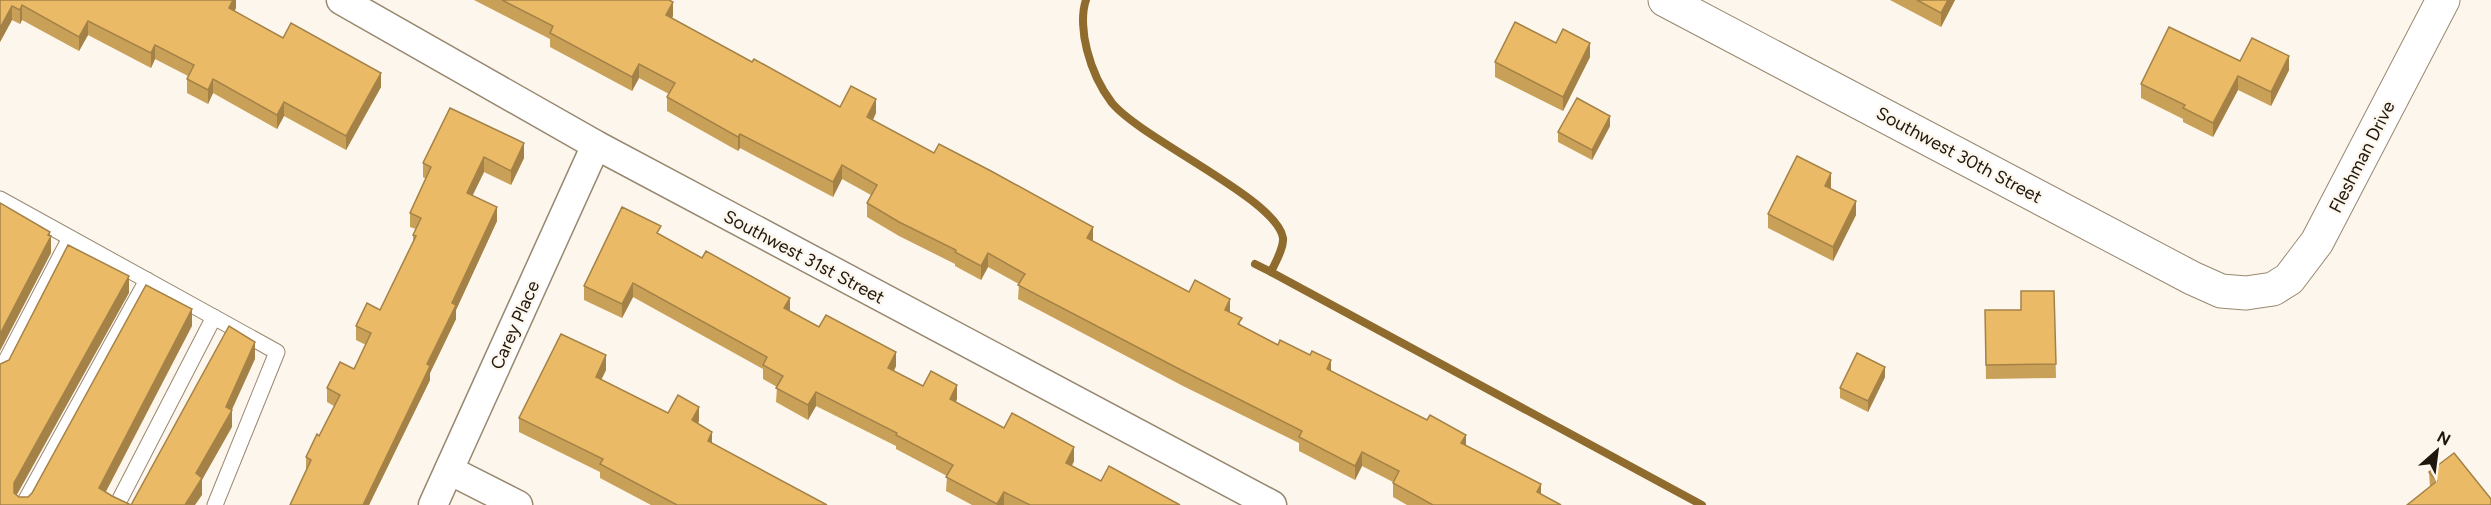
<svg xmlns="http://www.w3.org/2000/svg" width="2491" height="505" font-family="Figtree,sans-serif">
<rect width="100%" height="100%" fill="#fdf6ec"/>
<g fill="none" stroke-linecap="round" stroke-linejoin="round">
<g stroke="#8f6c2e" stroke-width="8">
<path d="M 1086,0 C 1081,14 1083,35 1087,50 C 1092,70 1099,86 1112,103 C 1143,140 1277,199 1283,238 C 1284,248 1275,263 1271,272 L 1255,264"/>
<path d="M 1271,272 L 1702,505"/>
</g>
<g stroke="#988870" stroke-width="17">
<g id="lane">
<path d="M 0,199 L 277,352 L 215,505"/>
<path d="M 0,372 L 70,238"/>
<path d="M 23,505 L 147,280"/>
<path d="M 117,505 L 214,317"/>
</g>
</g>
<g stroke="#988870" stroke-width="31">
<g id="street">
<path d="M 341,0 L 596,145 L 1272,505"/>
<path d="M 449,470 L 518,505"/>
<path d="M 433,505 L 596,145"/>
</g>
</g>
<g stroke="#988870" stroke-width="35">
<path id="secondary" d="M 1665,0 L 2192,278 L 2221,291 L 2246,293 L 2273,289 L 2289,279 L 2317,242 L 2443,0"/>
</g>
<use href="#lane" stroke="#fff" stroke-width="15"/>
<use href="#street" stroke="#fff" stroke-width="28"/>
<use href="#secondary" stroke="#fff" stroke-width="33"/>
</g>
<g fill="#c9a058">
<path d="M 0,0 L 236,0 L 236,8 L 234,11 L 283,38 L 381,87 L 346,150 L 284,116 L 277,129 L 213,93 L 208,104 L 187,93 L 187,79 L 188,76 L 155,59 L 151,68 L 88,35 L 79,51 L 22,20 L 20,24 L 12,20 L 0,42 Z"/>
<path d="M 474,0 L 669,0 L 673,16 L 672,18 L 752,62 L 840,107 L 876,113 L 873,120 L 1093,242 L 1230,313 L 1242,326 L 1331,371 L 1466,446 L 1541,494 L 1561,505 L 1407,505 L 1393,497 L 1393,482 L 1362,466 L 1355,480 L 1299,451 L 1299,443 L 1183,386 L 1018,299 L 1019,284 L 988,267 L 981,280 L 955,266 L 955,264 L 899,236 L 867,217 L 867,203 L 871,195 L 842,179 L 833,197 L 740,148 L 738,151 L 667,111 L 667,97 L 669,94 L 639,78 L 632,91 L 550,47 L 550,39 Z"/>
<path d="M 1890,0 L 1955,0 L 1941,27 Z"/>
<path d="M 1556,43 L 1590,57 L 1563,111 L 1495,77 L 1495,62 Z"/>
<path d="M 2240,61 L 2289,70 L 2271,106 L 2238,90 L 2213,137 L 2183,122 L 2183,119 L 2141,98 L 2141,84 Z"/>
<path d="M 1610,126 L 1592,160 L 1558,142 L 1558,132 Z"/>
<path d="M 524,143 L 524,158 L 511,185 L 484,172 L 472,196 L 497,221 L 456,310 L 456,319 L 430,373 L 430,380 L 369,505 L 290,505 L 306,471 L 306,457 L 319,436 L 334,406 L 327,402 L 327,388 L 354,369 L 366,345 L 356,340 L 356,326 L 380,310 L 413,242 L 413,235 L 416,229 L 410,227 L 410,213 L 426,179 L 423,177 L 423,163 Z"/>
<path d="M 1831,187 L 1831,189 L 1856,215 L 1833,261 L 1768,228 L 1768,214 Z"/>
<path d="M 661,235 L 790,311 L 819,327 L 896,366 L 894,371 L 923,386 L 957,399 L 956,402 L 1004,428 L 1074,461 L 1072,466 L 1101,481 L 1180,505 L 972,505 L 946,491 L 947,476 L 896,449 L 896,446 L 816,406 L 808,420 L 776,402 L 777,387 L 763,379 L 763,369 L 633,297 L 622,318 L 584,300 L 584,286 Z"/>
<path d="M 2054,291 L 2056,378 L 1986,379 L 1985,310 L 2021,310 Z"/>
<path d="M 606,370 L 601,379 L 668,413 L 699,421 L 698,424 L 712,444 L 827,505 L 651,505 L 600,478 L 600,472 L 519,432 L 519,418 Z"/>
<path d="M 1885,377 L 1868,412 L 1840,398 L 1840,388 Z"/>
<path d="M 2429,472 L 2491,499 L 2430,487 Z"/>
</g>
<g fill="#a48247">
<path d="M 233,0 L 236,0 L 236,8 L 229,22 L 229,8 Z"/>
<path d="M 1948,0 L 1955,0 L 1941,27 L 1941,13 Z"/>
<path d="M 673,2 L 673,16 L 666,29 L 666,15 Z"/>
<path d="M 22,5 L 22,20 L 20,24 L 20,10 Z"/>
<path d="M 12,6 L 12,20 L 0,42 L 0,28 Z"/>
<path d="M 88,21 L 88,35 L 79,51 L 79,37 Z"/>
<path d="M 1590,43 L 1590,57 L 1563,111 L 1563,97 Z"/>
<path d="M 155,45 L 155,59 L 151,68 L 151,53 Z"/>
<path d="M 2289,56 L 2289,70 L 2271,106 L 2271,92 Z"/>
<path d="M 639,64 L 639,78 L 632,91 L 632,77 Z"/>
<path d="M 381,73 L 381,87 L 346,150 L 346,136 Z"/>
<path d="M 2238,76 L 2238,90 L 2213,137 L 2213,123 Z"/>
<path d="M 213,79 L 213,93 L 208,104 L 208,90 Z"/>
<path d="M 876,99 L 876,113 L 867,131 L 867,117 Z"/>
<path d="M 284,102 L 284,116 L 277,129 L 277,115 Z"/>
<path d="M 1610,116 L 1610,126 L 1592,160 L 1592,150 Z"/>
<path d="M 740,134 L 740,148 L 738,151 L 738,137 Z"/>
<path d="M 524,143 L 524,158 L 511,185 L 511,171 Z"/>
<path d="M 484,157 L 484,172 L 467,207 L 467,193 Z"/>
<path d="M 842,165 L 842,179 L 833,197 L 833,182 Z"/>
<path d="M 1831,173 L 1831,187 L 1825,200 L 1825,186 Z"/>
<path d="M 1856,201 L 1856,215 L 1833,261 L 1833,247 Z"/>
<path d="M 497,207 L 497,221 L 456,310 L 456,319 L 430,373 L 430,380 L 369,505 L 363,505 L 452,303 Z"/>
<path d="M 1093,227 L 1093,241 L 1087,238 Z"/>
<path d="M 50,232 L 50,239 L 51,236 L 51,253 L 0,351 L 0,334 Z"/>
<path d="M 988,253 L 988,267 L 981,280 L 981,266 Z"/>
<path d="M 129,276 L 129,293 L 14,500 L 14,483 Z"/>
<path d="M 633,283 L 633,297 L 622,318 L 622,304 Z"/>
<path d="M 790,298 L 790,312 L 784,308 Z"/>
<path d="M 1230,299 L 1230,313 L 1225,310 Z"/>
<path d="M 192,309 L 192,326 L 99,505 L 99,488 Z"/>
<path d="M 255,342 L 255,359 L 230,414 L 232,410 L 232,427 L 202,480 L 202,495 L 195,505 L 185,505 L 196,473 Z"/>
<path d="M 896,352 L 896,366 L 888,382 L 888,368 Z"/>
<path d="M 606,355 L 606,370 L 596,391 L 596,377 Z"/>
<path d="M 1331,360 L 1331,374 L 1327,369 Z"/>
<path d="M 1885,367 L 1885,377 L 1868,412 L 1868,401 Z"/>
<path d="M 957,385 L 957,399 L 950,413 L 950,399 Z"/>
<path d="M 816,392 L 816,406 L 808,420 L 808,405 Z"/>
<path d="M 699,407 L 699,421 L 692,435 L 692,420 Z"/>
<path d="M 712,432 L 712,446 L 708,441 Z"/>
<path d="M 1466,435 L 1466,449 L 1461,443 Z"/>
<path d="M 1074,447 L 1074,461 L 1066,477 L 1066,463 Z"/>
<path d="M 1362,452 L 1362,466 L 1355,480 L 1355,466 Z"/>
<path d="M 1541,484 L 1541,498 L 1537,492 Z"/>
<path d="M 1004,492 L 1004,505 L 997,505 L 997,504 Z"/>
</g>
<g fill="#eaba66" stroke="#a48247" stroke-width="1.5">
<path d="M 0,0 L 233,0 L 229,8 L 283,38 L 291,23 L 381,73 L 346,136 L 284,102 L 277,115 L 213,79 L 208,90 L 187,79 L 194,65 L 155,45 L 151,53 L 88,21 L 79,37 L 22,5 L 20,10 L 12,6 L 0,28 Z"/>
<path d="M 502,0 L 669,0 L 673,2 L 666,15 L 752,62 L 754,59 L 840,107 L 851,86 L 876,99 L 867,117 L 934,153 L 939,144 L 991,171 L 1093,227 L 1087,238 L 1189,292 L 1195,280 L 1230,299 L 1225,310 L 1242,318 L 1238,324 L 1278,345 L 1280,340 L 1310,355 L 1312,351 L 1331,360 L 1327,369 L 1427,420 L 1430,415 L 1466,435 L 1461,443 L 1541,484 L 1537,492 L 1561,505 L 1433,505 L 1393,483 L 1399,471 L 1362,452 L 1355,466 L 1299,437 L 1302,431 L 1183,371 L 1018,285 L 1025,274 L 988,253 L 981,266 L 955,252 L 956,250 L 899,222 L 867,203 L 877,185 L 842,165 L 833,182 L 740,134 L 738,137 L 667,97 L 675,83 L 639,64 L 632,77 L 550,33 L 553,26 Z"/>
<path d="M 1917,0 L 1948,0 L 1941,13 Z"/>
<path d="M 1515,22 L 1556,43 L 1563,29 L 1590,43 L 1563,97 L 1495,62 Z"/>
<path d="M 2169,27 L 2240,61 L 2252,38 L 2289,56 L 2271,92 L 2238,76 L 2213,123 L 2183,108 L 2185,105 L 2141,84 Z"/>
<path d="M 1577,98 L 1610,116 L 1592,150 L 1558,132 Z"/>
<path d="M 450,108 L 524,143 L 511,171 L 484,157 L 467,193 L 497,207 L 452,303 L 456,305 L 427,364 L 430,366 L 363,505 L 290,505 L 311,460 L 306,457 L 317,434 L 319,436 L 340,395 L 327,388 L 340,362 L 354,369 L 371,333 L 356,326 L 367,303 L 380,310 L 416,236 L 413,235 L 421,218 L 410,213 L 431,167 L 423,163 Z"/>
<path d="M 1797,156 L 1831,173 L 1825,186 L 1856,201 L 1833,247 L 1768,214 Z"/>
<path d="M 0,203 L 50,232 L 48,235 L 51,236 L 0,334 Z"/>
<path d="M 622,207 L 661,226 L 657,233 L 702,258 L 706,251 L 790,298 L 784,308 L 819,327 L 826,315 L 896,352 L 888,368 L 923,386 L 931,371 L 957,385 L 950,399 L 1004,428 L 1012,413 L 1074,447 L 1066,463 L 1101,481 L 1109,466 L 1180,505 L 1030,505 L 1004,492 L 997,504 L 946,477 L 953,465 L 896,435 L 897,433 L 816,392 L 808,405 L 776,388 L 783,376 L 763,365 L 767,357 L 633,283 L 622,304 L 584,286 Z"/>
<path d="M 68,245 L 129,276 L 14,483 L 14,493 L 19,497 L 28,497 L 32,493 L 146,285 L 192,309 L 99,488 L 112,496 L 131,505 L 229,326 L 255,342 L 226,407 L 232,410 L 196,473 L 202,478 L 185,505 L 0,505 L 0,364 L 9,360 Z"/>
<path d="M 2021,291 L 2054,291 L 2056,364 L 1986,365 L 1985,310 L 2021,310 Z"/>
<path d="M 561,334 L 606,355 L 596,377 L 668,413 L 678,395 L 699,407 L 692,420 L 712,432 L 708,441 L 827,505 L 677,505 L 600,464 L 603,459 L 519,418 Z"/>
<path d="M 1857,353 L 1885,367 L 1868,401 L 1840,388 Z"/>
<path d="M 2454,453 L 2491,499 L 2491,505 L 2407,505 L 2437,481 L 2429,472 Z"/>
</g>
<g text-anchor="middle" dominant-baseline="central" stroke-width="4.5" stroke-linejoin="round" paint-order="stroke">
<g font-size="18" fill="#1d170e" stroke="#fdf6ec">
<text transform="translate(1959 155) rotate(28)">Southwest 30th Street</text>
<text transform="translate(2362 157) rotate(-63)">Fleshman Drive</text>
<text transform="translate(804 257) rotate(28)">Southwest 31st Street</text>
<text transform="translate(515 325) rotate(-66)">Carey Place</text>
</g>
</g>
<g transform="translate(2437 451) rotate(28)" stroke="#fdf6ec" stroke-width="4.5" paint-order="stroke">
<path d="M0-4.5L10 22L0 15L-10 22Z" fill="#1d170e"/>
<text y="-9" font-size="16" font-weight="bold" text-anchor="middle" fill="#1d170e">N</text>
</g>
</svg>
